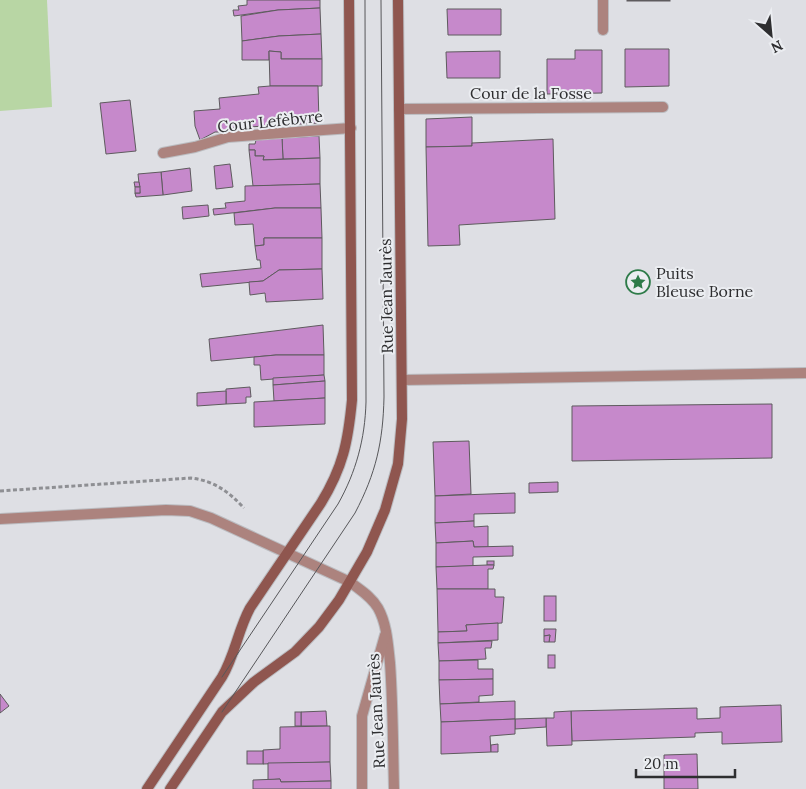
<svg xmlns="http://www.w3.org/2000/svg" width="806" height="789" font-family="Lora,serif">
<rect width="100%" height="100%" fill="#dedfe4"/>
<path fill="#b8d6a4" d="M 0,0 L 47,0 L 52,107 L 0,111 Z"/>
<g fill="#c689cb" stroke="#5e5b5e">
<path d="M 247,0 L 320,0 L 320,8 L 278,10 L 234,16 L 233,10 L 239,10 L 238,6 L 247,5 Z"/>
<rect x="627" y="0" width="43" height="1"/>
<path d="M 320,8 L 321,34 L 279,36 L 242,41 L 241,16 L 278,10 Z"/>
<path d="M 447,9 L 501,9 L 501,35 L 448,35 Z"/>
<path d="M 321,34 L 322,59 L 281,59 L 281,52 L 269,51 L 269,60 L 242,60 L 242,41 L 279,36 Z"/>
<path d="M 625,49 L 669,49 L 669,86 L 625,87 Z"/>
<path d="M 575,50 L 602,50 L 602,93 L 547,94 L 547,59 L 575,59 Z"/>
<path d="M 269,51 L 281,52 L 281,59 L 322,59 L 322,86 L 270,86 Z"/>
<path d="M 500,51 L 500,78 L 447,78 L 446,52 Z"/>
<path d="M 270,86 L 318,86 L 319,123 L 230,128 L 231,132 L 215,132 L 200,140 L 195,126 L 194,111 L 220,109 L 219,98 L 259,94 L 258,87 Z"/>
<path d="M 130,100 L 136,151 L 106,154 L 100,103 Z"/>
<path d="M 472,117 L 472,146 L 426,147 L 426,119 Z"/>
<path d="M 319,136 L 320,158 L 283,159 L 282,138 Z"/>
<path d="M 282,138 L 283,159 L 263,160 L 264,156 L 255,156 L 255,150 L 249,150 L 249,144 L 255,144 L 256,140 Z"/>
<path d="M 553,139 L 555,219 L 459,225 L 460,245 L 428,246 L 426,147 L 472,146 L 472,143 Z"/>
<path d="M 249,150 L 255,150 L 255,156 L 264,156 L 263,160 L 320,158 L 320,184 L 253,186 Z"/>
<path d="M 230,164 L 233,187 L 216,189 L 214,166 Z"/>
<path d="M 190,168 L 192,191 L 163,195 L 161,172 Z"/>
<path d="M 161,172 L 163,195 L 136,197 L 135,193 L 140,193 L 138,174 Z"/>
<path d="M 134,182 L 139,182 L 140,187 L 135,187 Z"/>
<path d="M 320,184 L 321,208 L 275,208 L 214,215 L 213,209 L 226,208 L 225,203 L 245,201 L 245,186 Z"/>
<rect x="135" y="187" width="5" height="6"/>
<path d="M 208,205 L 209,216 L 183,219 L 182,207 Z"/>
<path d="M 275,208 L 321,208 L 322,238 L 264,238 L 264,245 L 255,246 L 253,224 L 235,225 L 234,213 Z"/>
<path d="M 264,238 L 322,238 L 322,269 L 279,270 L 263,281 L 202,287 L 200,274 L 261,268 L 260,260 L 257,260 L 255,246 L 264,245 Z"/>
<path d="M 322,269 L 323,299 L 266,302 L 265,293 L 250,295 L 249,282 L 263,281 L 279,270 Z"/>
<path d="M 323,325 L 324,355 L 276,355 L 211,361 L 209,339 Z"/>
<path d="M 276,355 L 324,355 L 324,375 L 261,380 L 260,365 L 254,365 L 254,357 Z"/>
<path d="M 324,375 L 325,381 L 273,385 L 273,378 Z"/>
<path d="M 325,381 L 325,398 L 274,401 L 273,385 Z"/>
<path d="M 250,387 L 251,397 L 246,397 L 246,403 L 226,404 L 226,389 Z"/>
<path d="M 226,391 L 226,404 L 197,406 L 197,393 Z"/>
<path d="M 325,398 L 325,424 L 254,427 L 254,402 Z"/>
<path d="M 772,404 L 772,458 L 572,461 L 572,406 Z"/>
<path d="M 469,441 L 471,494 L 435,496 L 433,442 Z"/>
<path d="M 558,482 L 558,492 L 529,493 L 529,483 Z"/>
<path d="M 515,493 L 515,513 L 474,514 L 474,521 L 435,523 L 435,496 Z"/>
<path d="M 474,521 L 474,527 L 488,526 L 488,547 L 474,547 L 473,541 L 436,543 L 435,523 Z"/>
<path d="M 473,541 L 474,547 L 513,546 L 513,556 L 473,557 L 473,566 L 436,567 L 436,543 Z"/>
<rect x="487" y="561" width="7" height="4"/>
<path d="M 487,565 L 494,565 L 493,569 L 488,569 L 488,589 L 437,589 L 436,567 Z"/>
<path d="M 437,589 L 495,589 L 495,597 L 504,597 L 502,623 L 466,625 L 467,631 L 438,632 Z"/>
<rect x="544" y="596" width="12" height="25"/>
<path d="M 498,623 L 498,640 L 438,643 L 438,632 L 467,631 L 466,625 Z"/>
<path d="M 544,629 L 556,629 L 555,642 L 549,642 L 550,635 L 544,636 Z"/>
<path d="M 550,635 L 549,642 L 544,642 L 544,636 Z"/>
<path d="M 492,641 L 491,648 L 485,648 L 486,659 L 439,661 L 438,643 Z"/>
<rect x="548" y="655" width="7" height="13"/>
<path d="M 478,660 L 478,669 L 493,669 L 493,679 L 439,680 L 439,661 Z"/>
<path d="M 493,679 L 493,695 L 479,696 L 479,702 L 440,704 L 439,680 Z"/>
<path d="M 0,694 L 9,706 L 0,713 Z"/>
<path d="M 515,701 L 515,719 L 441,722 L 440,704 Z"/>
<path d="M 781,705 L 782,742 L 722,744 L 722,732 L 695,733 L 695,737 L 572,741 L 571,711 L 697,708 L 697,719 L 720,718 L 720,707 Z"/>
<path d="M 326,711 L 327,726 L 301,726 L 301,712 Z"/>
<path d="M 571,711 L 572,745 L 547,746 L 546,718 L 554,718 L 554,712 Z"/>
<rect x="295" y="712" width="6" height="14"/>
<path d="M 546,718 L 546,727 L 515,729 L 515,719 Z"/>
<path d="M 515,719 L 515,734 L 490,736 L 491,752 L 441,754 L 441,722 Z"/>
<path d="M 330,726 L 330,762 L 263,764 L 263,750 L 280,749 L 280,727 Z"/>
<path d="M 498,744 L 498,752 L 491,752 L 491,745 Z"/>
<rect x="247" y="751" width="16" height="13"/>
<path d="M 697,754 L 698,789 L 664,789 L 664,755 Z"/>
<path d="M 330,762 L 331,781 L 281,782 L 280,779 L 268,780 L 268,763 Z"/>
<path d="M 280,779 L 281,782 L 331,781 L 331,789 L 253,789 L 253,780 Z"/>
</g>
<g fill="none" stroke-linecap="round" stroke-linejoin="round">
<g stroke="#bbbcc0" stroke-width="12">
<path id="lane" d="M 163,153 L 195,147 L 228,137 L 351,128"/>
</g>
<g stroke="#bbbcc0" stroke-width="12">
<g id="street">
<path d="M 603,0 L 603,30"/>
<path d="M 399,109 L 663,107"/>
<path d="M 402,380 L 806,373"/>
<path d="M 0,519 L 166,510 L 190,511 L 211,518 L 350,582 C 360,590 371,596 378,608 C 387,624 388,645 390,663 C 393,705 393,747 394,789"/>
<path d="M 362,789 L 362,716 L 385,635"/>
</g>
</g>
<g stroke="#bbbcc0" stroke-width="12">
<g id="secondary">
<path d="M 147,789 L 222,677 C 235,655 238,630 250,608 L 321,503 C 343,467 348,442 352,400 L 349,0"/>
<path d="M 170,789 L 222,712 L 254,682 L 295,652 L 319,627 L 339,600 L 367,552 L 385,510 L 398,464 L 402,419 L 398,0"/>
</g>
</g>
<path stroke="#8e8f93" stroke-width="3" stroke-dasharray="4 2.5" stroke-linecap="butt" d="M 0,491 L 191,478 C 214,481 228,491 244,508"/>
<use href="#lane" stroke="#ac837e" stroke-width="10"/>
<use href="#street" stroke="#ac837e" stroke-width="10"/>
<use href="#secondary" stroke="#8f564f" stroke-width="10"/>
<g stroke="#57575a" stroke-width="1">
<path d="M 222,677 L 338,504 C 356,472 365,439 366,402 L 365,0"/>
<path d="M 222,712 L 355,513 C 376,473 383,442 384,397 L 381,0"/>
</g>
</g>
<defs>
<g id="sight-ring" transform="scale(1.25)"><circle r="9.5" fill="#ebedf1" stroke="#2e7b49" stroke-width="1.5"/><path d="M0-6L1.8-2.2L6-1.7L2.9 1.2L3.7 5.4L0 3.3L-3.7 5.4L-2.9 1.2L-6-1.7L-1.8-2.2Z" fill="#2e7b49"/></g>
</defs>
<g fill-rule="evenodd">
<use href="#sight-ring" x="638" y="282"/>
</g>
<g text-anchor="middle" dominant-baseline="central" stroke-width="4" stroke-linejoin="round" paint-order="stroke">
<g font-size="16" fill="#2e2e30" stroke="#ebedf1">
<text x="531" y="93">Cour de la Fosse</text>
<text transform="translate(270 121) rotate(-6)">Cour Lefèbvre</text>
<text transform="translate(386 296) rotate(-91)">Rue Jean Jaurès</text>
<text transform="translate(376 711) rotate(-93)">Rue Jean Jaurès</text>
</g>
<g font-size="16" fill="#2e2e30" stroke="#ebedf1" text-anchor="start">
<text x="656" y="273">Puits<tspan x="656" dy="18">Bleuse Borne</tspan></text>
</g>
</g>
<g transform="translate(771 35) rotate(153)" stroke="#ebedf1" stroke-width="4" paint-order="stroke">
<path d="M0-4L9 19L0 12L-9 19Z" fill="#2e2e30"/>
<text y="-8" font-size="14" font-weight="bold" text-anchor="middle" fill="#2e2e30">N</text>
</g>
<path d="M636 769v8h99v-8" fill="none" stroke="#2e2e30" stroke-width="2.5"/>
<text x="644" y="769" font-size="15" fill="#2e2e30" stroke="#ebedf1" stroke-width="4" paint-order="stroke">20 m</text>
</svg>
